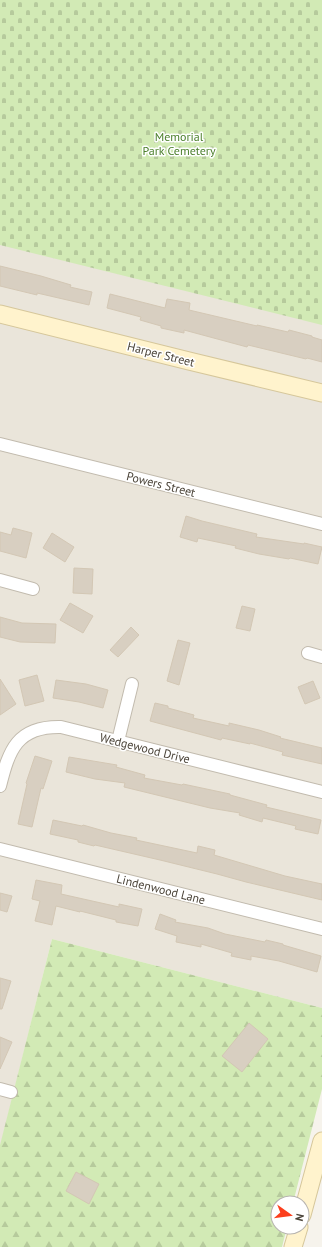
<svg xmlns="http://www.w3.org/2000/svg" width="322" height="1247" font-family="'PT Sans',sans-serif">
<defs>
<pattern id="forest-firs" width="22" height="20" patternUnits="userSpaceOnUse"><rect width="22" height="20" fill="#d2eab5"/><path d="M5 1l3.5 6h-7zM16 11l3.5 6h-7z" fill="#b6ca9c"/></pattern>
<pattern id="cemetery-stones" width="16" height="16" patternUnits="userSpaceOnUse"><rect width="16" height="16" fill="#d2eab5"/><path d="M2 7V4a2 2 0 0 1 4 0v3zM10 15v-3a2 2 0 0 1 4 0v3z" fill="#b6ca9c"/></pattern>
</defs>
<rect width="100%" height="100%" fill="#f6f3ec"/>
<path fill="#eae5da" d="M 0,0 L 322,0 L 322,1008 L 52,939 L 0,1147 Z"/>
<path fill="url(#forest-firs)" d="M 52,939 L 322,1008 L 322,1089 L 293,1203 L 278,1203 L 278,1227 L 287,1227 L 282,1247 L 0,1247 L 0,1145 Z"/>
<path fill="url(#cemetery-stones)" d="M 0,0 L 322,0 L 322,325 L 0,245 Z"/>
<g fill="#d8cfc1" stroke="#d3c7b4">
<path d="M 0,266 L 41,276 L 71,285 L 70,287 L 92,292 L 89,305 L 37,293 L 37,295 L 0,286 Z"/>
<path d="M 110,294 L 165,308 L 167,299 L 190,303 L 189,310 L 257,326 L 257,325 L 288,332 L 289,330 L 312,336 L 312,337 L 322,340 L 322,362 L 307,358 L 306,359 L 248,345 L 247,347 L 184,330 L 184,333 L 161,328 L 161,326 L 140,320 L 141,317 L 107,308 Z"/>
<path d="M 186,516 L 202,521 L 257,534 L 256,537 L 304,544 L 304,543 L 322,547 L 318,564 L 290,558 L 289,559 L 259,554 L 235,548 L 236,546 L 198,538 L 197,542 L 180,537 Z"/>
<path d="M 13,528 L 32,533 L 26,558 L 0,551 L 0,532 L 11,535 Z"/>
<path d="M 52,533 L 74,547 L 65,562 L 43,548 Z"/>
<path d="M 74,568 L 93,569 L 92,594 L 73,593 Z"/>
<path d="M 70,603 L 93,616 L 83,633 L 60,620 Z"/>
<path d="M 242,606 L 255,609 L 250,631 L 236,628 Z"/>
<path d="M 0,617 L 22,623 L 56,624 L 55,643 L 20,642 L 0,637 Z"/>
<path d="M 131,627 L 139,635 L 118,657 L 110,650 Z"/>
<path d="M 178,640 L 190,643 L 179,685 L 167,681 Z"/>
<path d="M 37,675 L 44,701 L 25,706 L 19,680 Z"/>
<path d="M 0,679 L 16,704 L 0,715 Z"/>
<path d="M 56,680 L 86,684 L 108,690 L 103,708 L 79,702 L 53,698 Z"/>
<path d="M 313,681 L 320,698 L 305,704 L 298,687 Z"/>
<path d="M 155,703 L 168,706 L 168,708 L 194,715 L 193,718 L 229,726 L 229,723 L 259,730 L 281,737 L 280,738 L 322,748 L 322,764 L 282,755 L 283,752 L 250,743 L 250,744 L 222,738 L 221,740 L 150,721 Z"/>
<path d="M 35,756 L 52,761 L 43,789 L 41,788 L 32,827 L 18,824 L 27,784 L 26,783 Z"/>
<path d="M 69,757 L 117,765 L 116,767 L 145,775 L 144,778 L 182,785 L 183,784 L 230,794 L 230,795 L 267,805 L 266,807 L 321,820 L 318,834 L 295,829 L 296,826 L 263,818 L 262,822 L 239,815 L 240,813 L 210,808 L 124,787 L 125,783 L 95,779 L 66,772 Z"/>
<path d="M 53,820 L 82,826 L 83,825 L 111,833 L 137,838 L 136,840 L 197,853 L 198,846 L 215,850 L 214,855 L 285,876 L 322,884 L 322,900 L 246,882 L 217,874 L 160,860 L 95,845 L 94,846 L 78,842 L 78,840 L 50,834 Z"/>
<path d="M 36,880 L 62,885 L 61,894 L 119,907 L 119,904 L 142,909 L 138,926 L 116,922 L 116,920 L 80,911 L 80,912 L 56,906 L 52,925 L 35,921 L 40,901 L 32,899 Z"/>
<path d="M 0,893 L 12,896 L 7,912 L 0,910 Z"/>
<path d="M 160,914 L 176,920 L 175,922 L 208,928 L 225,934 L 265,942 L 266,940 L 283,944 L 283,945 L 321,956 L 317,972 L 279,961 L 251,956 L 251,960 L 231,956 L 232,953 L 201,944 L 201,947 L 176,942 L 177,936 L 155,929 Z"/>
<path d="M 0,978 L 11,981 L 2,1009 L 0,1009 Z"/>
<path d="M 249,1023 L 268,1039 L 242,1072 L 222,1056 Z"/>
<path d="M 0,1037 L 12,1042 L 0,1069 Z"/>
<path d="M 76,1172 L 99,1184 L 89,1204 L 66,1191 Z"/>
</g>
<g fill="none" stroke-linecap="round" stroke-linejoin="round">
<g stroke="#c2bbae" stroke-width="14">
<g id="street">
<path d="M 0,444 L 322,524"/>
<path d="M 0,580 L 33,589"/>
<path d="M 308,653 L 322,657"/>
<path d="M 118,741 L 132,684"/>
<path d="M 0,786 C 9,750 17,726 61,727 L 322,792"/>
<path d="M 0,849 L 322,929"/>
<path d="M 0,1089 L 11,1092"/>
</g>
</g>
<g stroke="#d6c79b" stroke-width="19">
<g id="secondary">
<path d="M 0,314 L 189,361 L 322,393"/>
<path d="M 302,1215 L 322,1141"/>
<path d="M 293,1247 L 299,1227"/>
</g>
</g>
<use href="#street" stroke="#fff" stroke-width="12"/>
<use href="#secondary" stroke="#fff3cd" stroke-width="17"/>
</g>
<g text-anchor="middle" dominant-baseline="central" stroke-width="3" stroke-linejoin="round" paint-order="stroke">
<g font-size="12" fill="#4a7f2a" stroke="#fff">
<text x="179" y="136">Memorial<tspan x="179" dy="14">Park Cemetery</tspan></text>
</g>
<g font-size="12" fill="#4b4439" stroke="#fff">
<text transform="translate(161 354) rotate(14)">Harper Street</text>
<text transform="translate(161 484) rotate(14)">Powers Street</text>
<text transform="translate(145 748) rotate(14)">Wedgewood Drive</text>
<text transform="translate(161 889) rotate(14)">Lindenwood Lane</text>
</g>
</g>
<g transform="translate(290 1215) rotate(104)"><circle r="19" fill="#ffffff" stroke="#b7b4b0"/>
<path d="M0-3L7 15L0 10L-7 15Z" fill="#fc3f1d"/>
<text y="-6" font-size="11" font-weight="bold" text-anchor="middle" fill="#4b4439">N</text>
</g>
</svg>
